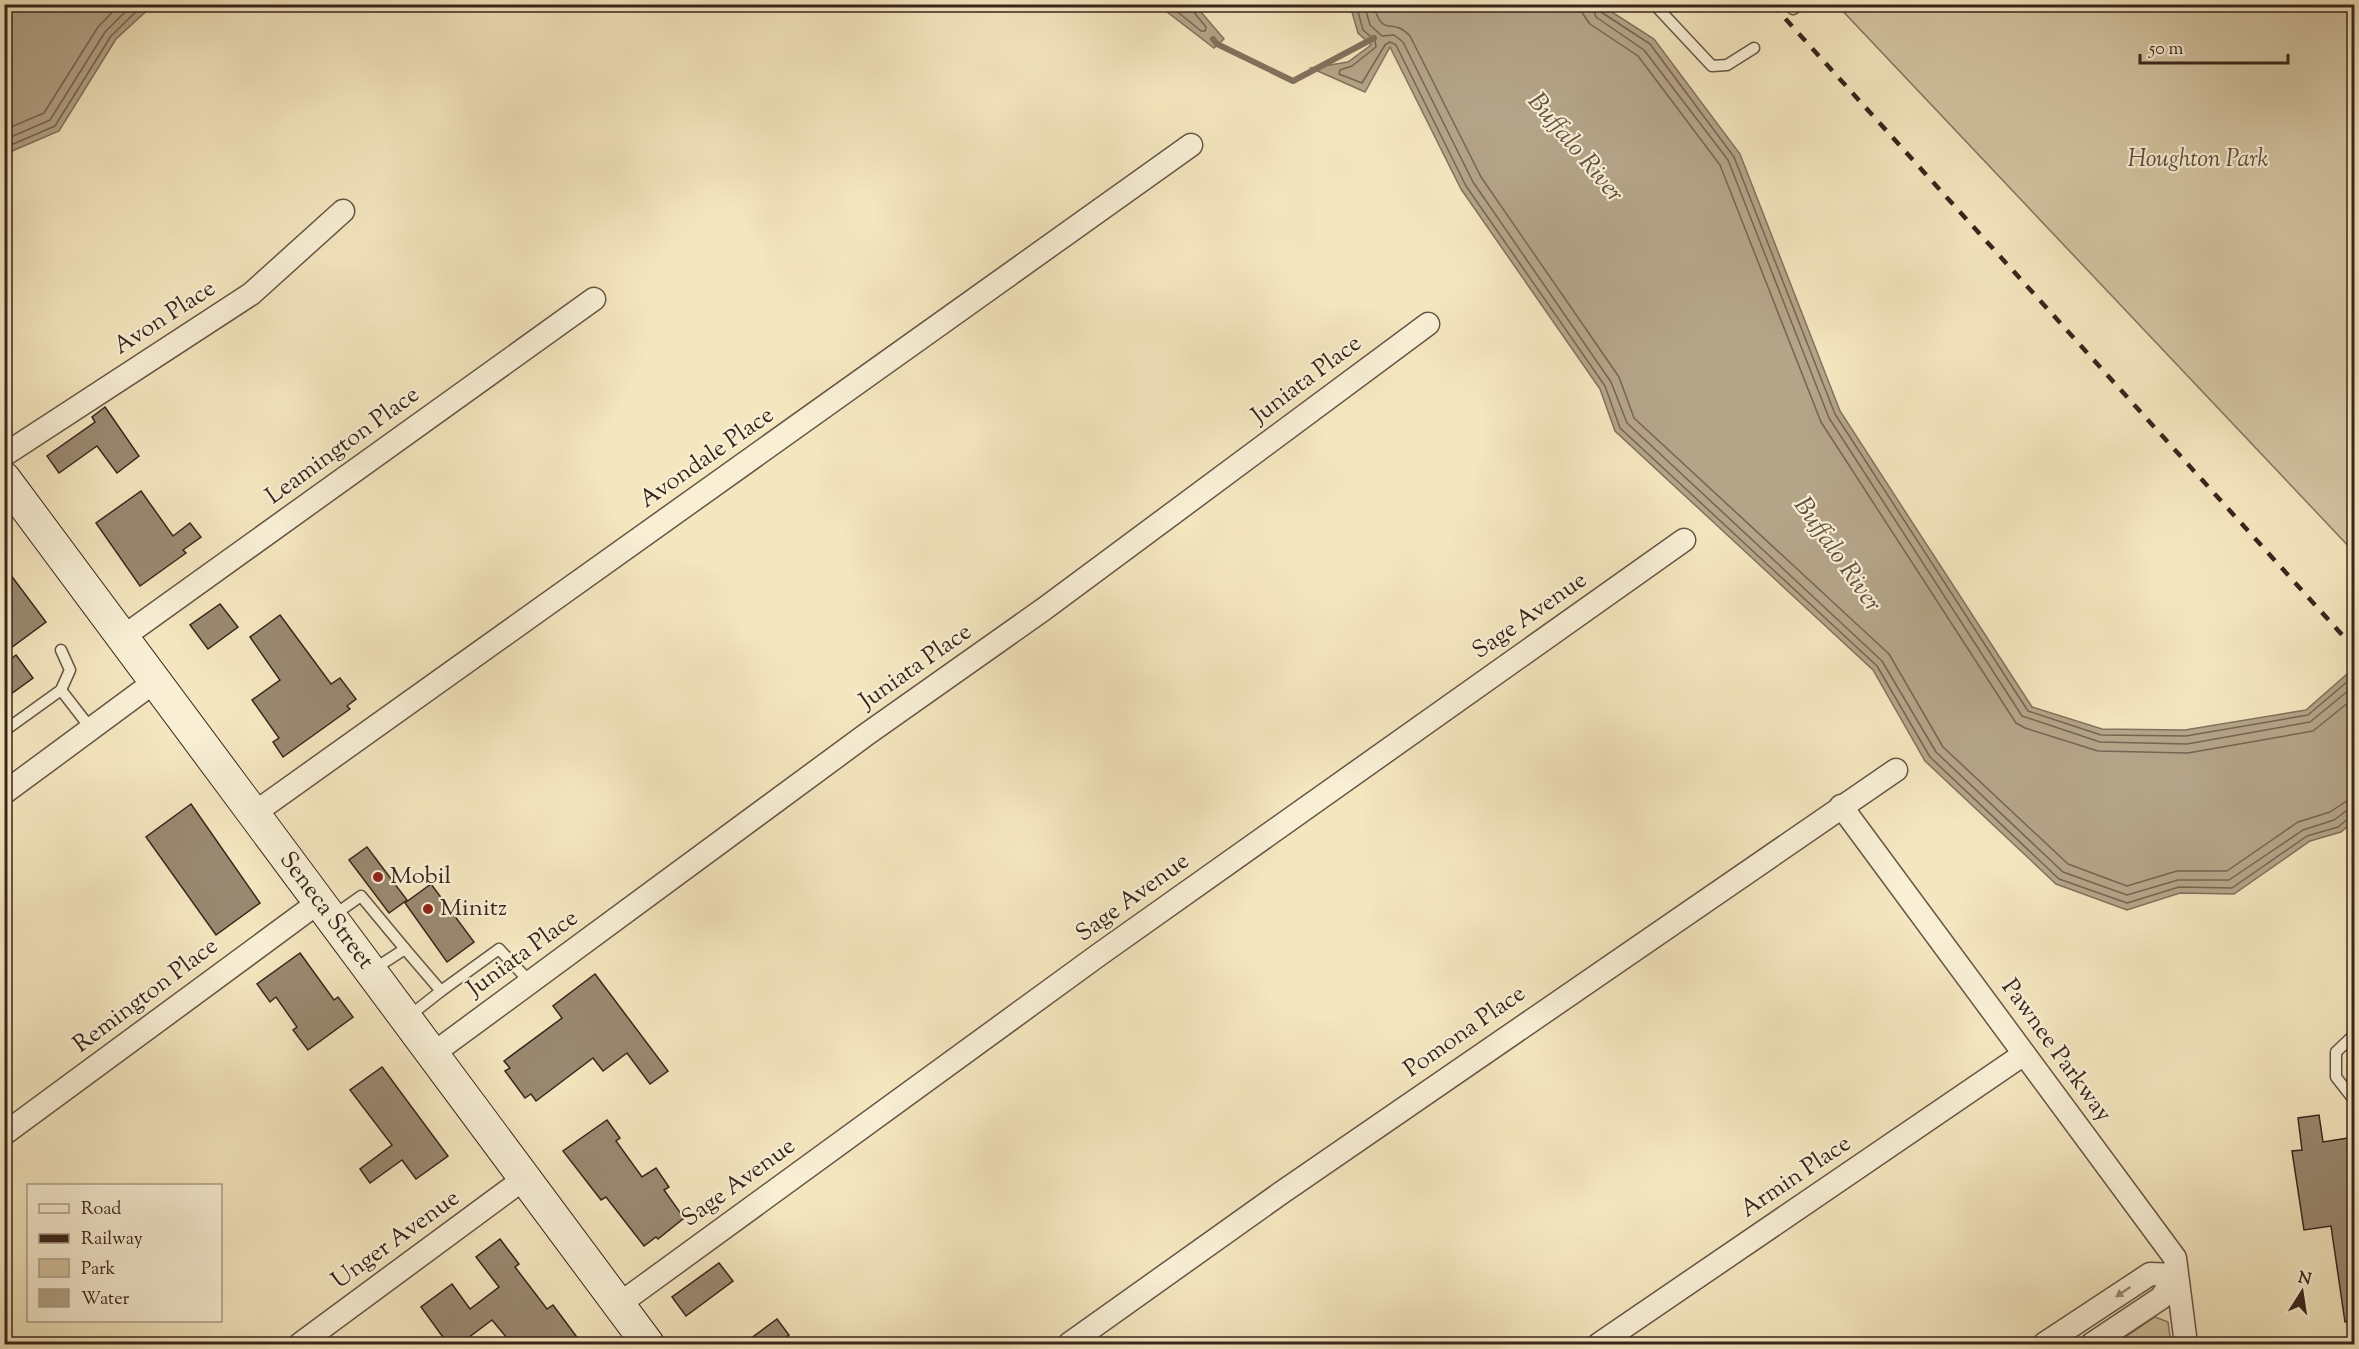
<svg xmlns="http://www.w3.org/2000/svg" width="2359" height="1349" font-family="'Sorts Mill Goudy',serif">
<rect width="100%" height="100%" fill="#f4e6bf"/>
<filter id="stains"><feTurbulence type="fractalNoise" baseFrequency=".00333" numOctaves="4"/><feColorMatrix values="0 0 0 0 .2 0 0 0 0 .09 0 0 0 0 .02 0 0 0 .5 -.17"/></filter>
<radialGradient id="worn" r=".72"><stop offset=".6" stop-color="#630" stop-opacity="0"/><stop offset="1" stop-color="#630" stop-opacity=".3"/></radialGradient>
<g fill="#d4c5a3" stroke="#867560" stroke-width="1.5">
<path d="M 1837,5 L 2354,5 L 2354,552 Z"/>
<path d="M 2155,1317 L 2168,1322 L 2171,1344 L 2115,1344 Z"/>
</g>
<g fill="#b4a488" stroke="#82715d" stroke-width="1.5">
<path d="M 5,4 L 153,5 L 116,39 L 59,131 L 5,154 Z"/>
<path d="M 1158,5 L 1195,5 L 1224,39 L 1214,48 Z"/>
<path d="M 1350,5 L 1601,5 L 1654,39 L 1740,154 L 1840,411 L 2032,707 L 2102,729 L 2185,730 L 2306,710 L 2354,668 L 2354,821 L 2341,832 L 2310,841 L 2234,894 L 2180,893 L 2127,910 L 2056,884 L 1925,761 L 1873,670 L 1615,431 L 1600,389 L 1461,189 L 1390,47 L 1365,92 L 1311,68 L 1348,62 L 1371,45 L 1358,33 Z"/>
</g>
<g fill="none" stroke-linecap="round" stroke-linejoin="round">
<g stroke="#766452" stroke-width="1.5">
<path d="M 1168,4 L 1201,31 L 1205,31 L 1206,27 L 1192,10 L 1191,4"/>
<path d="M 1356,4 L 1363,30 L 1375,40 L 1376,47 L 1352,66 L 1340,70 L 1339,74 L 1362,83 L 1385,45 L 1390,42 L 1396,45 L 1466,186 L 1605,386 L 1620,428 L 1877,666 L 1930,757 L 2059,879 L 2127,903 L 2179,887 L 2232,888 L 2307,836 L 2338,827 L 2349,818 L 2354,817"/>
<path d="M 1364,4 L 1370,25 L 1382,36 L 1394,35 L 1403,42 L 1473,182 L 1611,382 L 1627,423 L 1882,661 L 1936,752 L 2063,872 L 2127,895 L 2178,880 L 2229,880 L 2303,830 L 2334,820 L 2346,811 L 2354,809"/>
<path d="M 1373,4 C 1384,41 1391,15 1410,36 L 1481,177 L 1619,377 L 1634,418 L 1889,654 L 1943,747 L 2068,864 L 2127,886 L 2177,871 L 2227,871 L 2298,822 L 2330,812 L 2345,802 L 2354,800"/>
<path d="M 1582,4 L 1583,14 L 1590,24 L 1638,56 L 1720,165 L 1821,422 L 2016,723 L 2025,728 L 2098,751 L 2188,753 L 2313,731 L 2354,698"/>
<path d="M 1591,4 L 1596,17 L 1644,50 L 1728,160 L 1829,418 L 2022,716 L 2100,742 L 2187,744 L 2310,722 L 2354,686"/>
<path d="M 1598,4 L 1601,12 L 1650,44 L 1734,157 L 1835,414 L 2028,711 L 2101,735 L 2186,736 L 2308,715 L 2354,676"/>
<path d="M 4,130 L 44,113 L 98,27 L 120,4"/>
<path d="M 4,140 L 50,120 L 105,32 L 133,4"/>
<path d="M 4,148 L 55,126 L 111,36 L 144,4"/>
</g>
<path stroke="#82715d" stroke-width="6" d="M 1213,39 L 1217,44 L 1293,81 L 1374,38"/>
</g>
<g fill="#9a8971" stroke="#38251c" stroke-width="1.5">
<path d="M 105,407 L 139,456 L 117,473 L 97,446 L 59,473 L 47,456 L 95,422 L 92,417 Z"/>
<path d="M 141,491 L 173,536 L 190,523 L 201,537 L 183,550 L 186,553 L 140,586 L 96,523 Z"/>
<path d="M 4,566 L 46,622 L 4,653 Z"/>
<path d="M 220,604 L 238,627 L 208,649 L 190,625 Z"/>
<path d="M 280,615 L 331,684 L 340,678 L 356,699 L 347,706 L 350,709 L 283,757 L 273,742 L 279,738 L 252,700 L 280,680 L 250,637 Z"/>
<path d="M 16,655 L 33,678 L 4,699 L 4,664 Z"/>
<path d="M 191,804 L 260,903 L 216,935 L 146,837 Z"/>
<path d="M 367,847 L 407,900 L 389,913 L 349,860 Z"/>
<path d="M 431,884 L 474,942 L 447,962 L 405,903 Z"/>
<path d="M 300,953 L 334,1000 L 338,997 L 353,1017 L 308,1050 L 293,1030 L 297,1027 L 276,997 L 270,1002 L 257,984 Z"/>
<path d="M 595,974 L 668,1071 L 650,1084 L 627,1053 L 603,1071 L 593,1058 L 536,1101 L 531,1094 L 525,1098 L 505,1071 L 510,1068 L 504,1061 L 562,1018 L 553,1006 Z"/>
<path d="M 382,1067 L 448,1156 L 416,1179 L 402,1160 L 370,1183 L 360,1169 L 392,1145 L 350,1090 Z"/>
<path d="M 2319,1115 L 2323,1142 L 2355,1137 L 2355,1321 L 2345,1322 L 2331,1226 L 2304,1230 L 2292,1151 L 2302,1150 L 2298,1118 Z"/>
<path d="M 607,1120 L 620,1138 L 616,1141 L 642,1177 L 656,1168 L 669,1187 L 664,1190 L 684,1218 L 658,1239 L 656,1237 L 644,1246 L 606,1197 L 601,1200 L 563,1151 Z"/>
<path d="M 500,1239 L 519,1264 L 515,1267 L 547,1309 L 553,1305 L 582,1344 L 512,1344 L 492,1320 L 468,1338 L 472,1344 L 448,1344 L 421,1307 L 452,1284 L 470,1309 L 499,1287 L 476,1257 Z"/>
<path d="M 719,1263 L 733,1281 L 686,1316 L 672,1297 Z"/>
<path d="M 777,1319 L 789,1335 L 776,1344 L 743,1344 Z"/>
</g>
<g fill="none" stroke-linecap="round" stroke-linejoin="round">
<g stroke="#675545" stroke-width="13">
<g id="lane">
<path d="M 1654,4 L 1712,66 L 1727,65 L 1754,48"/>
<path d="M 1793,9 L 1801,4"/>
<path d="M 61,690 L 92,730"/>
<path d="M 4,731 L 61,690 L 70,670 L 61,650"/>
<path d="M 334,915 L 361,896 L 405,949"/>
<path d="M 374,969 L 405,949 L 441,991 L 499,949 L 530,982"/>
<path d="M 408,1017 L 441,991"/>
<path d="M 2354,1035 L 2336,1052 L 2336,1077 L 2354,1100"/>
</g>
</g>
<g stroke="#675545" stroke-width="25">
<g id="street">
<path d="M 4,455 L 251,294 L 343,211"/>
<path d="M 123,637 L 594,299"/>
<path d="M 4,793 L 157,680"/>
<path d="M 1841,806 L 2175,1258 L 2186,1344"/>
<path d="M 253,814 L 1191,145"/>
<path d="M 434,1053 L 867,734 L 1044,609 L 1428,324"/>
<path d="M 4,1134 L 319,902"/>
<path d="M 618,1305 L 1100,954 L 1684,540"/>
<path d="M 300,1344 L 525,1178"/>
<path d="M 1069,1344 L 1281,1193 L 1896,770"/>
<path d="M 1599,1344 L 2024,1054"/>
<path d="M 2044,1344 L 2150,1274 L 2176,1275"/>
<path d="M 2092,1344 L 2161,1298 L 2176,1275"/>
</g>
</g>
<g stroke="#38251c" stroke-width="34">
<path id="secondary" d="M 4,478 C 220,766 434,1055 648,1344"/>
</g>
<use href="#lane" stroke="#f8efd5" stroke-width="10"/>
<use href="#street" stroke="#f8efd5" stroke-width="22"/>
<use href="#secondary" stroke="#f8efd5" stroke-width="32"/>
<path stroke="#38251c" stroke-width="4.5" stroke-dasharray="10 10" stroke-linecap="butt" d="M 1772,4 L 2354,648"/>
</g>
<defs><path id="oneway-solid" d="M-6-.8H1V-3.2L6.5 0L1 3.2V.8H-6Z" transform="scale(1.5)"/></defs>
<use fill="#988a78" href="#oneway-solid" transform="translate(2123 1292) rotate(146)"/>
<g fill="#8f2418" stroke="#f8efd5" stroke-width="2">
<circle cx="378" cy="877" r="6"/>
<circle cx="428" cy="909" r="6"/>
</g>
<g text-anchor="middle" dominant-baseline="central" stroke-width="4.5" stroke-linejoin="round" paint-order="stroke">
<g font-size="24" font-style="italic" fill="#5f4d3e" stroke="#f8efd5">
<text x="2198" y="160">Houghton Park</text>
</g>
<g font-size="24" fill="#38251c" stroke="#f8efd5">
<text transform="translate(165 318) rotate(-33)">Avon Place</text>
<text transform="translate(1307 380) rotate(-37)">Juniata Place</text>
<text transform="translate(343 446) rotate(-36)">Leamington Place</text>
<text transform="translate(707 458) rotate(-35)">Avondale Place</text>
<text transform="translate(1530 616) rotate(-35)">Sage Avenue</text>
<text transform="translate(916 667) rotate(-35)">Juniata Place</text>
<text transform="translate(1133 898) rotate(-36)">Sage Avenue</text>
<text transform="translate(326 911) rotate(53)">Seneca Street</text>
<text transform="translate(523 954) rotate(-36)">Juniata Place</text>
<text transform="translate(146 996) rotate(-37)">Remington Place</text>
<text transform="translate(1465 1032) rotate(-35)">Pomona Place</text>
<text transform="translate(2056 1051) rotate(54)">Pawnee Parkway</text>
<text transform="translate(1796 1177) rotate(-34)">Armin Place</text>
<text transform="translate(739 1183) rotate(-36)">Sage Avenue</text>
<text transform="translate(396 1240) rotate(-36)">Unger Avenue</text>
</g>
<g font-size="24" fill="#38251c" stroke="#f8efd5" text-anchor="start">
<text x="390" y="877">Mobil</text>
<text x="440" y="909">Minitz</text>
</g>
<g font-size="26" font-style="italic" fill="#635142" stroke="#f8efd5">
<text transform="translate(1575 148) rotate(50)">Buffalo River</text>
<text transform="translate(1837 555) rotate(55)">Buffalo River</text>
</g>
</g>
<rect width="2359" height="1349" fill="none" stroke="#f4e6bf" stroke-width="24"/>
<rect x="6" y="6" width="2347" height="1337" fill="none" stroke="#38251c" stroke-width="3"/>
<rect x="12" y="12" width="2335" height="1325" fill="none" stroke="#38251c" stroke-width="1.5"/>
<rect x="27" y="1184" width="195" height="138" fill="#f8efd5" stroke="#ab9e8b" stroke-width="1.5"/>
<rect x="39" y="1204" width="30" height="9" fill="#f8efd5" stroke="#ab9e8b" stroke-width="1.5"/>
<text x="81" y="1214" font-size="18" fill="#38251c">Road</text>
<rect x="39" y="1234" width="30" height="9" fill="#38251c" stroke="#ab9e8b" stroke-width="1.5"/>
<text x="81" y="1244" font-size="18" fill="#38251c">Railway</text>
<rect x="39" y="1259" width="30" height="18" fill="#d4c5a3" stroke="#ab9e8b" stroke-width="1.5"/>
<text x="81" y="1274" font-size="18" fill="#38251c">Park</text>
<rect x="39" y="1289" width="30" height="18" fill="#b4a488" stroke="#ab9e8b" stroke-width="1.5"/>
<text x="81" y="1304" font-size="18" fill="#38251c">Water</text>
<g transform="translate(2302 1292) rotate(12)" stroke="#f8efd5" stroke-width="4.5" paint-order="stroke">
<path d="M0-4.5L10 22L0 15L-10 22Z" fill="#38251c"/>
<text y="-9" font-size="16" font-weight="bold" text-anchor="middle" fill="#38251c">N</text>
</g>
<path d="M2140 54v9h148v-9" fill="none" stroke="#38251c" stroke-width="3"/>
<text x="2149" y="54" font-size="18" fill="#38251c" stroke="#f8efd5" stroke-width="4.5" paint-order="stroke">50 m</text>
<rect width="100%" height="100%" filter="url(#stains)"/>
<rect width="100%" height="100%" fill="url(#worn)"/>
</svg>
